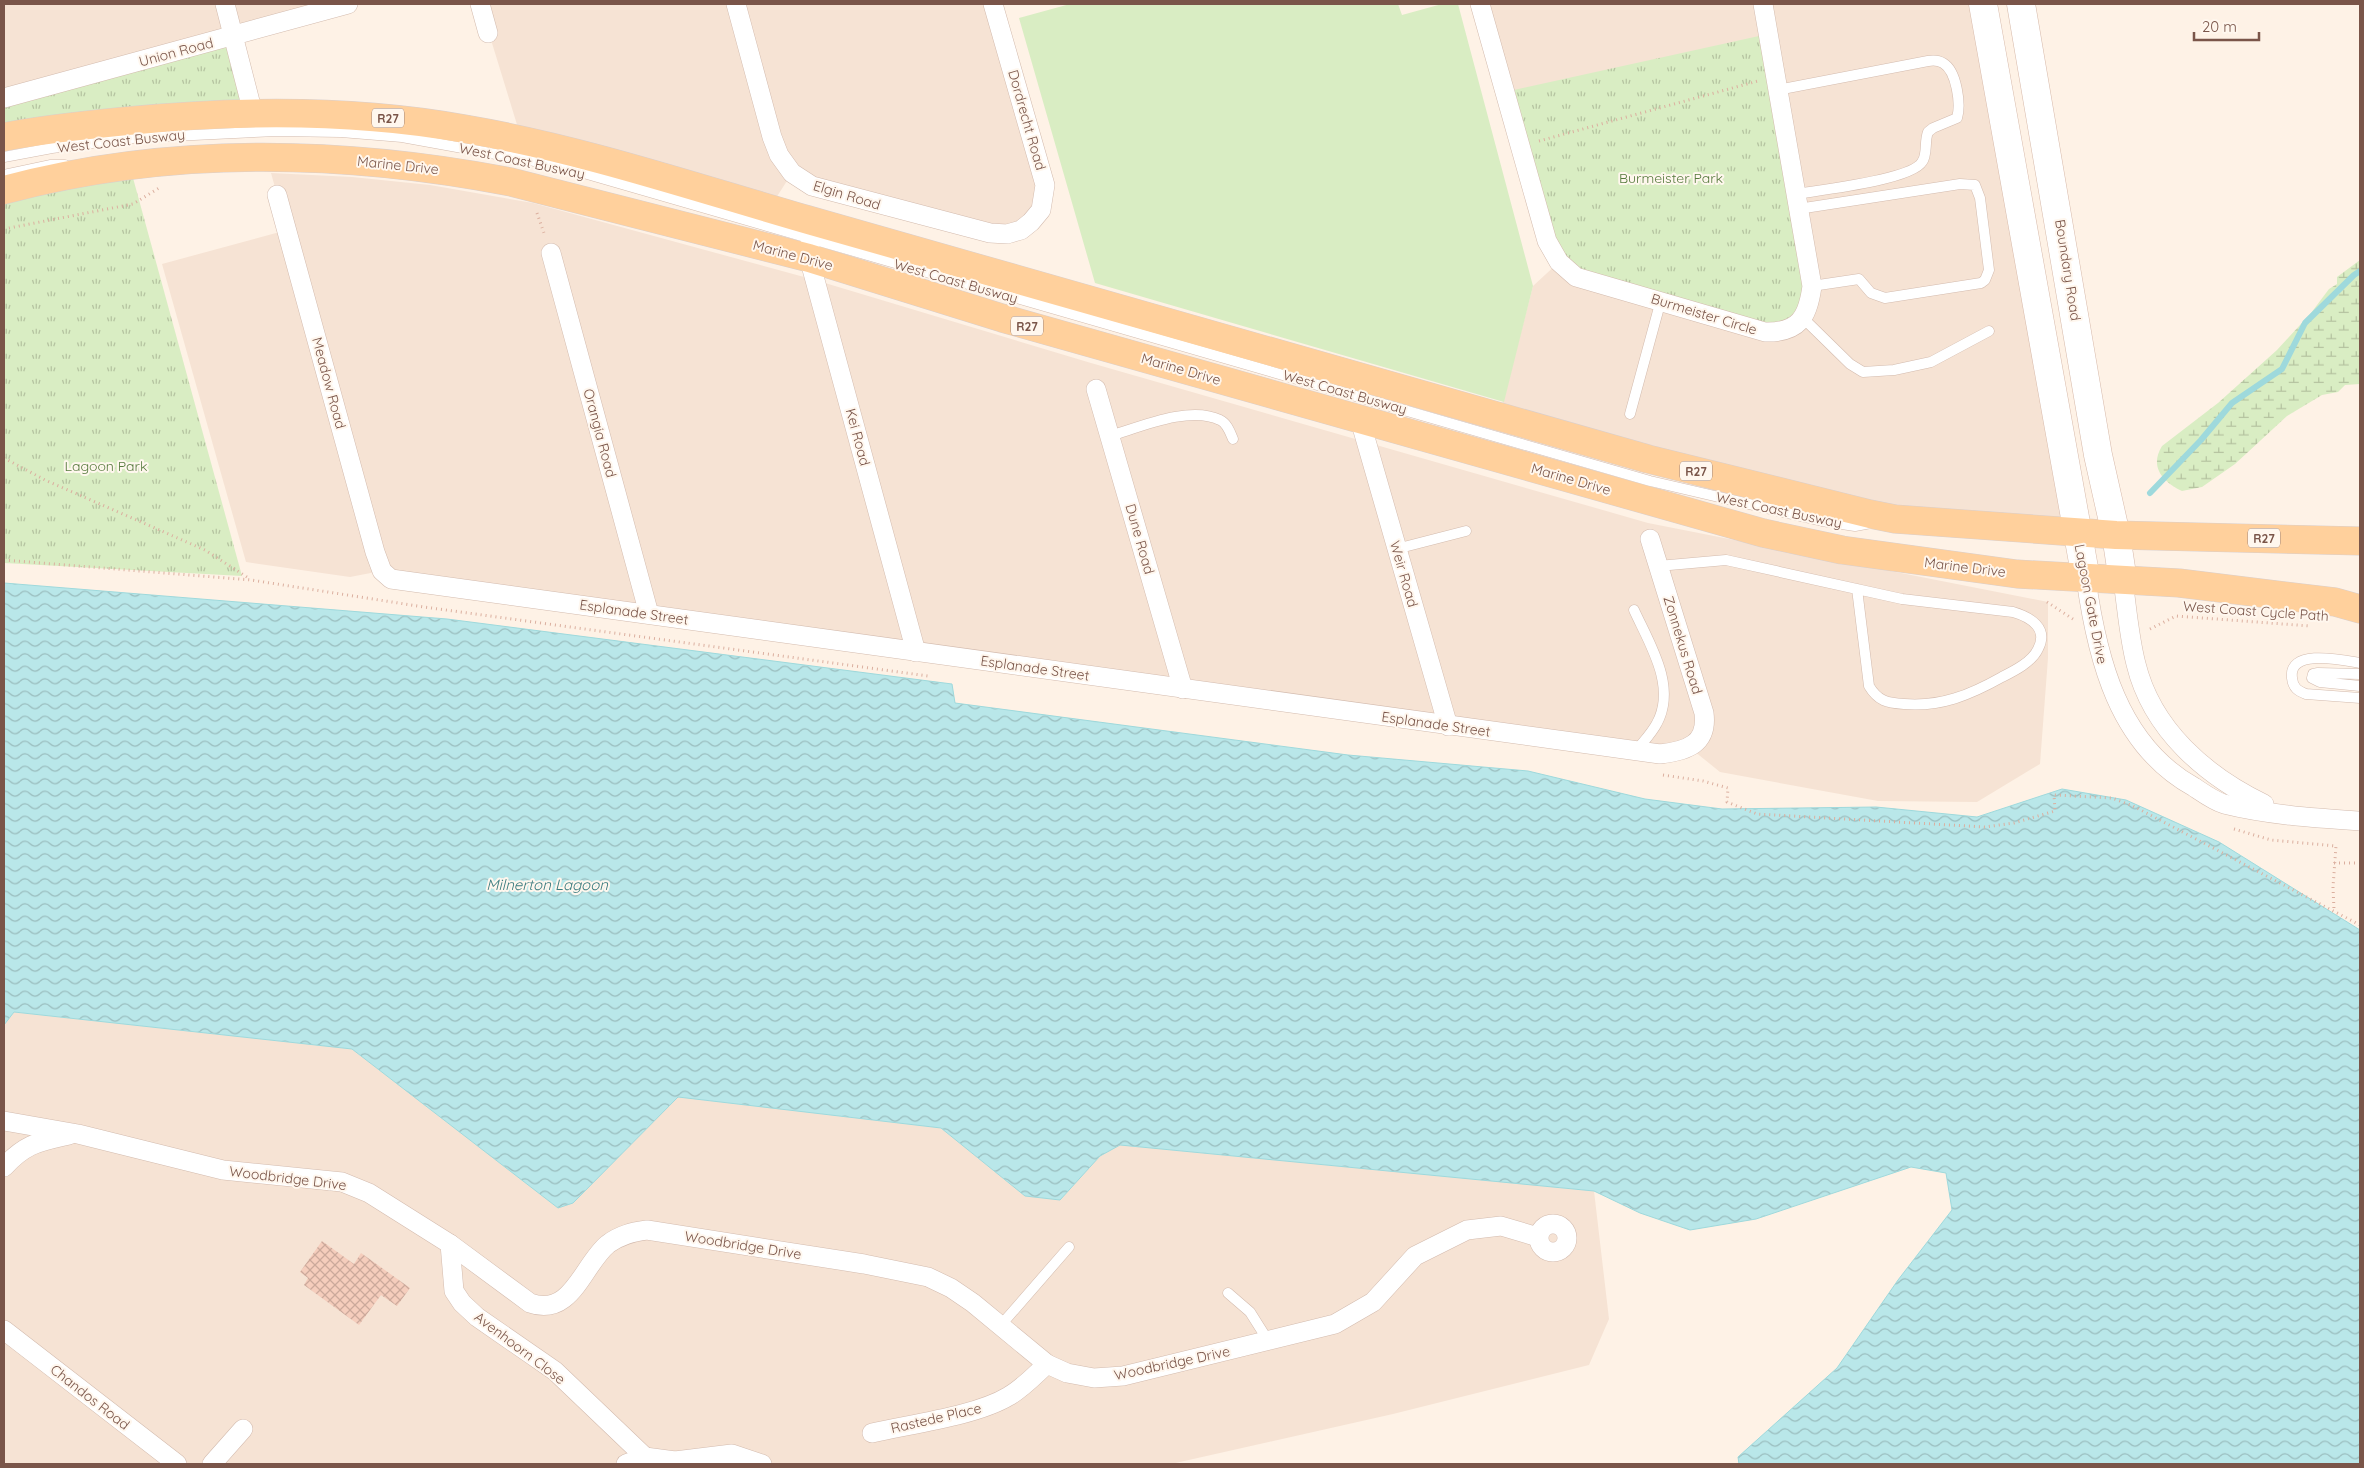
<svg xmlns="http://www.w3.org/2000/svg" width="2364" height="1468" font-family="Quicksand,sans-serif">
<defs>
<pattern id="grass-tufts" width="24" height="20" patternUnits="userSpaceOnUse" patternTransform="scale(1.25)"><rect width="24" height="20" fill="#d9edc3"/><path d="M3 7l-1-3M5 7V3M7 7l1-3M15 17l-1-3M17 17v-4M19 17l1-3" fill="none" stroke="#b5c3a0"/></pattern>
<pattern id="wetland-marsh" width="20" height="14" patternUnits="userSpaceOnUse" patternTransform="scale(1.25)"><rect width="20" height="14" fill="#d9edc3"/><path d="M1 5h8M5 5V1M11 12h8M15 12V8" fill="none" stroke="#b5c3a0"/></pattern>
<pattern id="water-waves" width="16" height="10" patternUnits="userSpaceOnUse" patternTransform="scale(1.25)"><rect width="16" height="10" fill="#b9e7e9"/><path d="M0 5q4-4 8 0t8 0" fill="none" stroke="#9bbebf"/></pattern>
<pattern id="building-cross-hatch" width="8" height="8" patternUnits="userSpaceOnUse" patternTransform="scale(1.25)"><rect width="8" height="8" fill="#f5cdbc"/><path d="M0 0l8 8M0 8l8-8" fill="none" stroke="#cba99b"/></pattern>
</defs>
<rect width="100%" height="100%" fill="#fef2e6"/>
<g fill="#f6e3d4">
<path d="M 4,4 L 348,4 L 4,98 Z"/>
<path d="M 480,4 L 993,4 L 1044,197 L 1007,234 L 792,173 L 769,209 L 522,141 Z"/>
<path d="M 1480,4 L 1983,4 L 2078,532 L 1895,519 L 1499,416 L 1533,286 L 1559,262 L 1505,92 Z"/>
<path d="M 271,173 L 352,177 L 430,185 L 533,203 L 815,280 L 1091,363 L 1648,523 L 2048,602 L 2048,658 L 2040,764 L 1977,802 L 1878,801 L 1720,772 L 1689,747 L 1674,752 L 381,571 L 350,577 L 246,562 L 162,264 L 287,230 Z"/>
<path d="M 14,1012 L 352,1049 L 558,1208 L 573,1203 L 678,1097 L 941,1128 L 1025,1196 L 1060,1200 L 1100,1156 L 1120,1145 L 1594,1191 L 1609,1319 L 1589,1365 L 1393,1414 L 1171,1464 L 4,1464 L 4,1025 Z"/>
</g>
<g fill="url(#grass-tufts)">
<path d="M 1768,34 L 1811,298 L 1776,332 L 1559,262 L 1505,92 Z"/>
<path d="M 235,36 L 253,113 L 4,137 L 4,98 Z"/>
<path d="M 133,178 L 242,576 L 4,563 L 4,201 L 32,194 Z"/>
</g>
<path fill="url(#wetland-marsh)" d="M 2360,260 L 2360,384 L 2345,385 L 2338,392 L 2322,395 L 2287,416 L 2235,464 L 2202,487 L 2182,491 C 2163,482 2149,467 2162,446 L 2218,403 L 2277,350 L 2311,313 L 2329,289 L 2337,284 L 2337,277 Z"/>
<path fill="#d9edc3" d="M 1070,4 L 1398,4 L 1402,15 L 1442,4 L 1458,4 L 1533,286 L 1504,402 L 1095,283 L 1019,18 Z"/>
<path fill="url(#water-waves)" stroke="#9ed9dc" d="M 4,583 L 447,619 L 952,684 L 955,703 L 1348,755 L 1528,771 L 1645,799 L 1722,809 L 1876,807 L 1977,817 L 2062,789 L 2126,800 L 2219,842 L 2360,930 L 2360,1464 L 1739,1464 L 1738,1457 L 1837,1368 L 1898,1280 L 1952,1210 L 1946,1173 L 1911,1167 L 1756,1219 L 1690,1230 L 1640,1213 L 1594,1191 L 1120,1145 L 1100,1156 L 1060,1200 L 1025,1196 L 941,1128 L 678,1097 L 573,1203 L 558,1208 L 352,1049 L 14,1012 L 4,1025 Z"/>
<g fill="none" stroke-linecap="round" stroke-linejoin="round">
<path stroke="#9ed9dc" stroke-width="6" d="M 2150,493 L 2201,440 L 2232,403 L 2282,369 L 2305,323 L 2354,275 L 2360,271"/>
</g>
<path fill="url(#building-cross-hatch)" d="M 322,1241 L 354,1264 L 361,1253 L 410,1288 L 397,1306 L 381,1295 L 359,1325 L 304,1285 L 308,1278 L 300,1272 Z"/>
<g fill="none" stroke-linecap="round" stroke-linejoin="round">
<g stroke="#d3bbae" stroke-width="11">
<g id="lane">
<path d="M 1777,90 L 1928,61 C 1933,60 1938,60 1943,63 C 1957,71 1961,105 1957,118 L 1933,128 L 1928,132 C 1924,142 1928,154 1922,162 C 1911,180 1820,190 1796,194"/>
<path d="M 4,157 L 52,148 L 132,138 L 277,131 L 341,132 L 402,137 L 556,165 L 1650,481 L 1822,521 L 1855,526 L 1871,523"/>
<path d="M 4,175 L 51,165 L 65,165"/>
<path d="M 1798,209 L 1960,184 L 1975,185 L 1980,198 L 1989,270 L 1985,280 L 1981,283 L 1885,298 L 1871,293 L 1859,279 L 1812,286"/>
<path d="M 1803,318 L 1850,364 L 1863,372 L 1894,370 L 1931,362 L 1989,331"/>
<path d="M 1630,414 L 1661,300"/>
<path d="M 1110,436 C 1140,427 1190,405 1220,420 C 1227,423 1230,432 1233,439"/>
<path d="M 1396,549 L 1466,531"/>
<path d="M 1658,566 L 1726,560 L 1902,599 L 2013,612 C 2030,617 2049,628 2038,649 C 2032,662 2014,671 2002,677 C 1970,695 1941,707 1904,704 C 1887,703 1878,701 1869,686 L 1857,589"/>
<path d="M 1634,610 C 1649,643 1677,686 1657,723 C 1652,733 1643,742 1636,751"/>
<path d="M 2360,663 C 2342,660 2288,648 2292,678 C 2293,688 2298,691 2306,694 L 2360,698"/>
<path d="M 2360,674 L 2318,673 L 2313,674 L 2312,678 L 2320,682 L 2360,686"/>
<path d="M 1228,1293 L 1250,1312 L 1269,1342"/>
<path d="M 1001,1325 L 1069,1247"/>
</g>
</g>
<g stroke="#d3bbae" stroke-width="20">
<g id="street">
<path d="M 225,4 L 253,113"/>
<path d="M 480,4 L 488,33"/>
<path d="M 736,4 L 772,137 L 779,155 L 792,173 L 812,186 L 990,233 L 1007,234 L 1021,230 L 1031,222 L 1041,210 L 1045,185 L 993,4"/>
<path d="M 1480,4 L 1547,241 L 1559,262 L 1576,277 L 1765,332 C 1799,333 1808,317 1812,286 L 1763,4"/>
<path d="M 4,98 L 348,4"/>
<path d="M 277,195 L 375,552 L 382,571 L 391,579 L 1660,754 C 1687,751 1708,744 1704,713 L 1650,539"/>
<path d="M 812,221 L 809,258 L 916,652"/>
<path d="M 551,253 L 649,614"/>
<path d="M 1096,389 L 1183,689"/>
<path d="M 1360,420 L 1448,726"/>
<path d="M 2086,579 C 2097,658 2118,745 2194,787 C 2203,793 2214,801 2224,804 C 2268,815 2315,818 2360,821"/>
<path d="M 2123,581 C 2127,608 2129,637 2136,664 C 2152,730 2206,776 2264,804"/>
<path d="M 4,1121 L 78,1134 L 223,1170 L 342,1182 L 369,1193 L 450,1244 L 530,1303 C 572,1318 583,1264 608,1244 C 620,1235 632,1232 647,1230 L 864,1264 L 928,1277 L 951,1288 L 973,1303 L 1047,1364 L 1067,1373 L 1094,1378 L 1123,1376 L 1335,1324 L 1373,1302 L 1415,1256 L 1467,1230 L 1501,1226 L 1538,1237"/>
<path d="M 4,1167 C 26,1143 39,1142 69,1135"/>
<circle cx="1553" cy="1238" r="14"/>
<path d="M 450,1244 L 454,1291 L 462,1303 L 477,1317 L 555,1371 L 645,1457 L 626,1464"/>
<path d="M 4,1330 L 177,1464"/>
<path d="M 872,1433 C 911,1424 976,1416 1009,1396 C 1023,1388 1035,1375 1047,1364"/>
<path d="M 645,1457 L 675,1461 L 732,1454 L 762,1464"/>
<path d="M 212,1464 L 243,1429"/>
</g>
</g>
<g stroke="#d7baab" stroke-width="29">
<g id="secondary">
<path d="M 1983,4 L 2086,579"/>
<path d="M 2021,4 L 2098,455 L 2116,535 L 2123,581"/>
</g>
</g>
<g stroke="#dacfcc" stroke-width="29">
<g id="primary">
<path d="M 4,137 C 44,129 86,125 127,121 C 238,110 354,109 465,129 C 582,149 697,188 812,221 L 1648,459 L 1870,514 L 1895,519 L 2116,535 L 2360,541"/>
<path d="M 4,190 C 169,146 344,150 511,182 L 809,258 L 1002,318 L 1763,533 L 1842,550 L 2017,574 L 2179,583 L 2335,602 L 2360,609"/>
</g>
</g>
<g stroke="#dbaf9f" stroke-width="3" stroke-dasharray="1 4" stroke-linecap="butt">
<path d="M 1539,141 L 1758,81"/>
<path d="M 537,213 L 545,236"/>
<path d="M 4,229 L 133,204 L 159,188"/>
<path d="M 4,458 L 45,480 L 205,550 L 250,579"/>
<path d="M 4,560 L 251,580 L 424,607 L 928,676"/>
<path d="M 2047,602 L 2073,619"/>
<path d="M 2150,629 L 2176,616 L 2310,626"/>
<path d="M 1663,775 L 1703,781 L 1728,788 L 1727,802 L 1757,814 L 1985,827 L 2014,823 L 2055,811 L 2054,795 L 2112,798 L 2133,806 L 2360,925"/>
<path d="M 2234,829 L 2271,840 L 2336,846 L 2333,887 L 2334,910"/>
<path d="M 2334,863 L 2360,863"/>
</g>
<use href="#lane" stroke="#fff" stroke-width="10"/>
<use href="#street" stroke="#fff" stroke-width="19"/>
<use href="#secondary" stroke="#fff" stroke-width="28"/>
<use href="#primary" stroke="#ffd09c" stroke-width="28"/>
</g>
<g text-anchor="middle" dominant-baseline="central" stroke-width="4" stroke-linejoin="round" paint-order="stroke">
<g fill="#fff7ee" stroke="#a2867a" stroke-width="1">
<rect x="372" y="108.5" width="32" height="19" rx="4"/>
<rect x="1011" y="316.5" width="32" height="19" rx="4"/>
<rect x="1680" y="461.5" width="32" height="19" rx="4"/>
<rect x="2248" y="528.5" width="32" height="19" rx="4"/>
</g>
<g font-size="12" font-weight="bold" fill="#7a5549">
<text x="388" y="118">R27</text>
<text x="1027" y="326">R27</text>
<text x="1696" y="471">R27</text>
<text x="2264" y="538">R27</text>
</g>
<g font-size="14" fill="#7a5549" stroke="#fff7ee">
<text transform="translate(176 52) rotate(-15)">Union Road</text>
<text transform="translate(1027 120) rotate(74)">Dordrecht Road</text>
<text transform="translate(121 141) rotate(-6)">West Coast Busway</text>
<text transform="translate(522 161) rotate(12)">West Coast Busway</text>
<text transform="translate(398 165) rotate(6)">Marine Drive</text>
<text transform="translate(847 195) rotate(17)">Elgin Road</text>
<text transform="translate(793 255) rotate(15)">Marine Drive</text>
<text transform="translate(2068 270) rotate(81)">Boundary Road</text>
<text transform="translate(956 281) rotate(16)">West Coast Busway</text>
<text transform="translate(1704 314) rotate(17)">Burmeister Circle</text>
<text transform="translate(1181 369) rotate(16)">Marine Drive</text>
<text transform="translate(329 383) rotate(75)">Meadow Road</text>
<text transform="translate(1345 392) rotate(16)">West Coast Busway</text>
<text transform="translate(600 433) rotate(75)">Orangia Road</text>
<text transform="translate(858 437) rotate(75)">Kei Road</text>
<text transform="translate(1571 479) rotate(16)">Marine Drive</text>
<text transform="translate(1779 510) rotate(12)">West Coast Busway</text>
<text transform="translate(1140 539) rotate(74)">Dune Road</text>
<text transform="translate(1965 567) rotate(7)">Marine Drive</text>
<text transform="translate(1404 574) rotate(74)">Weir Road</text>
<text transform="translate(2091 604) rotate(79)">Lagoon Gate Drive</text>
<text transform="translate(2256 611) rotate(4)">West Coast Cycle Path</text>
<text transform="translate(634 612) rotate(8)">Esplanade Street</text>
<text transform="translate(1683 645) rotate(73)">Zonnekus Road</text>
<text transform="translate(1035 668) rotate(8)">Esplanade Street</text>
<text transform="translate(1436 724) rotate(8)">Esplanade Street</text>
<text transform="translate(288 1178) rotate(7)">Woodbridge Drive</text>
<text transform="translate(743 1245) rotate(9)">Woodbridge Drive</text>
<text transform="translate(520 1348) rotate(37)">Avenhoorn Close</text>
<text transform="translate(1172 1363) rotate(-12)">Woodbridge Drive</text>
<text transform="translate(90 1397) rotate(38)">Chandos Road</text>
<text transform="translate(936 1418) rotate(-13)">Rastede Place</text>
</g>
<g font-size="14" fill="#567a3d" stroke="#fff7ee">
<text x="1671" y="178">Burmeister Park</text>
<text x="106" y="466">Lagoon Park</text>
</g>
<g font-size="15" font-style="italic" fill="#3b7c7f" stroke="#fff7ee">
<text x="547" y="884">Milnerton Lagoon</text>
</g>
</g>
<rect width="2364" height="1468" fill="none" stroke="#7a5549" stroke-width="10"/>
<path d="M2194 32v8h65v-8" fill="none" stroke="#7a5549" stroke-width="2.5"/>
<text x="2202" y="32" font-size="15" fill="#7a5549" stroke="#fff7ee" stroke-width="4" paint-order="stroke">20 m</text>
</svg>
